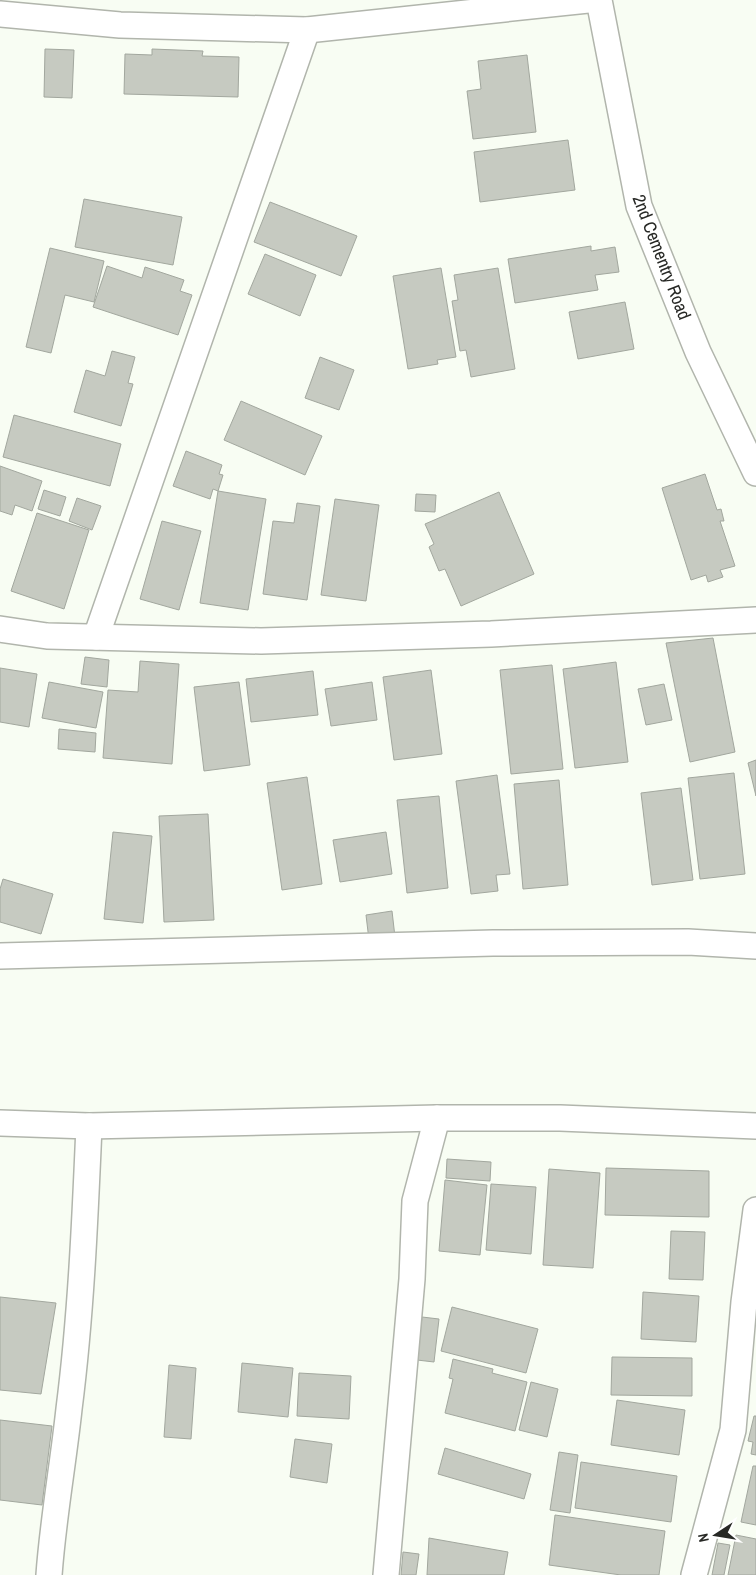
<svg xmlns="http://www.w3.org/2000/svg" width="756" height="1575" font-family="'Archivo Narrow',sans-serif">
<rect width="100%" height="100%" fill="#f8fdf3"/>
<g fill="#c6cac1" stroke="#a2a79e">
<path d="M 45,49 L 74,50 L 72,98 L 44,97 Z"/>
<path d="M 152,49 L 203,51 L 202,56 L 239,57 L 238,97 L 124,94 L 125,54 L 152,55 Z"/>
<path d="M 527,55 L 536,132 L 473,139 L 467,91 L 481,89 L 478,61 Z"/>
<path d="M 568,140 L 575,190 L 480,202 L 474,152 Z"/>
<path d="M 84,199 L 182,217 L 173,265 L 75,247 Z"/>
<path d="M 270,202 L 357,236 L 341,276 L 254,242 Z"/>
<path d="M 591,246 L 591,251 L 615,247 L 619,272 L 595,275 L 598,290 L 515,303 L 508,259 Z"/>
<path d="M 50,248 L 104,261 L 94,302 L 65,295 L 51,353 L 26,347 Z"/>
<path d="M 265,254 L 316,275 L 300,316 L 248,294 Z"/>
<path d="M 107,266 L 142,278 L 145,267 L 184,280 L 180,291 L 192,295 L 178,335 L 93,307 Z"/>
<path d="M 441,268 L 456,357 L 437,360 L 438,364 L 408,369 L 393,276 Z"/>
<path d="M 498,268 L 515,369 L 471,377 L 466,350 L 460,351 L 452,301 L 458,300 L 454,275 Z"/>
<path d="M 625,302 L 634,349 L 578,359 L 569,312 Z"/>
<path d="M 112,351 L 135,357 L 128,383 L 133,384 L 121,426 L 74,412 L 86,370 L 105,376 Z"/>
<path d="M 320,357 L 354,370 L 339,410 L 305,398 Z"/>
<path d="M 241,401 L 322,436 L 305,475 L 224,440 Z"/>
<path d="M 14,415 L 121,444 L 110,486 L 3,457 Z"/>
<path d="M 186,451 L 222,465 L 219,474 L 223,475 L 218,491 L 213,489 L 210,499 L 173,486 Z"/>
<path d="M 0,466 L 42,481 L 32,511 L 15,505 L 12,515 L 0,511 Z"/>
<path d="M 705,474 L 717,510 L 721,509 L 724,521 L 720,521 L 735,566 L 720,570 L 723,577 L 708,582 L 706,575 L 691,580 L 662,488 Z"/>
<path d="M 44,490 L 66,497 L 60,516 L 38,509 Z"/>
<path d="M 218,491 L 266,499 L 248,610 L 200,603 Z"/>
<path d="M 499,492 L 534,574 L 461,606 L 445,569 L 439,571 L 429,547 L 434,544 L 425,524 Z"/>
<path d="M 416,494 L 436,495 L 435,512 L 415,511 Z"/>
<path d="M 77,498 L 101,506 L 92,530 L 69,521 Z"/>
<path d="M 335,499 L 379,505 L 366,601 L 321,595 Z"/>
<path d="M 297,503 L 320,506 L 307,600 L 263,594 L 273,521 L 294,523 Z"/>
<path d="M 37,513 L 89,530 L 64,609 L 11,591 Z"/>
<path d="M 162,521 L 201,531 L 179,610 L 140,599 Z"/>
<path d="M 713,638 L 735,752 L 690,762 L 666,643 Z"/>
<path d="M 85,657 L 109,660 L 107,687 L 81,684 Z"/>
<path d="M 140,661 L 179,664 L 172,764 L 103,758 L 108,690 L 138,692 Z"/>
<path d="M 616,662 L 628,762 L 575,768 L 563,669 Z"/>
<path d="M 552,665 L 563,769 L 511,774 L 500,670 Z"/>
<path d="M 0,668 L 37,674 L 29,727 L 0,722 Z"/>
<path d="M 431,670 L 442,754 L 394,760 L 383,677 Z"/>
<path d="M 313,671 L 318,715 L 251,722 L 246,679 Z"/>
<path d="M 49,682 L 103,692 L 96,728 L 42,718 Z"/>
<path d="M 239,682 L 250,765 L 204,771 L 194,687 Z"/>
<path d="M 372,682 L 377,720 L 331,726 L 325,689 Z"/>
<path d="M 664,684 L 672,720 L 646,725 L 638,689 Z"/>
<path d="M 59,729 L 96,733 L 95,752 L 58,749 Z"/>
<path d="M 756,760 L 756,796 L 748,763 Z"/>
<path d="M 734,773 L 745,874 L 700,879 L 688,778 Z"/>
<path d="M 497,775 L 510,874 L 496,875 L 498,891 L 471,894 L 456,781 Z"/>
<path d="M 307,777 L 322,884 L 282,890 L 267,783 Z"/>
<path d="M 559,780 L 568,885 L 523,889 L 514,784 Z"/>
<path d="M 681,788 L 693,880 L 652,885 L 641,793 Z"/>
<path d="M 439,796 L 448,888 L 407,893 L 397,800 Z"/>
<path d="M 208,814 L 214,920 L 164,922 L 159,816 Z"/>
<path d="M 113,832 L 152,836 L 143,923 L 104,919 Z"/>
<path d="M 386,832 L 392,874 L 340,882 L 333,840 Z"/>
<path d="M 3,879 L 53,894 L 41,934 L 0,922 L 0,889 Z"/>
<path d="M 392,911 L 395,937 L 369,940 L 366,915 Z"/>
<path d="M 447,1159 L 491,1162 L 490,1181 L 446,1178 Z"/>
<path d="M 606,1168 L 709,1171 L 709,1217 L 605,1215 Z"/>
<path d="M 549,1169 L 600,1173 L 593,1268 L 543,1265 Z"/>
<path d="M 445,1180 L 487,1185 L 480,1255 L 439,1251 Z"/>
<path d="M 491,1184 L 536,1187 L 531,1254 L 486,1250 Z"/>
<path d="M 671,1231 L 705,1232 L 703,1280 L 669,1279 Z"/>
<path d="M 643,1292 L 699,1296 L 696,1342 L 641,1339 Z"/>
<path d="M 0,1297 L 56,1303 L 41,1394 L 0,1390 Z"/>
<path d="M 452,1307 L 538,1329 L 526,1373 L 441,1351 Z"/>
<path d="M 422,1317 L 439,1319 L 434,1362 L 417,1360 Z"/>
<path d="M 612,1357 L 692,1358 L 692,1396 L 611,1395 Z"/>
<path d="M 453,1359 L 493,1369 L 492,1373 L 527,1382 L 515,1431 L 445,1413 L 453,1379 L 449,1378 Z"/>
<path d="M 242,1363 L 293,1368 L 288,1417 L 238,1412 Z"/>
<path d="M 169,1365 L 196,1368 L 191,1439 L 164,1437 Z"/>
<path d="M 299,1373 L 351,1376 L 349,1419 L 297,1416 Z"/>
<path d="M 531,1382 L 558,1389 L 547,1437 L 519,1430 Z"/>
<path d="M 617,1400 L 685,1410 L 679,1455 L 611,1445 Z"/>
<path d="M 754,1416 L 756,1416 L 756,1455 L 751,1454 L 753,1442 L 748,1441 Z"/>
<path d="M 0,1420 L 52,1426 L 42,1505 L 0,1500 Z"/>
<path d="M 295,1439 L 332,1444 L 327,1483 L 290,1477 Z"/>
<path d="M 445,1448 L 531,1474 L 524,1499 L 438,1474 Z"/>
<path d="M 559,1452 L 578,1455 L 570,1513 L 550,1510 Z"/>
<path d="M 581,1462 L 677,1476 L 671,1522 L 575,1508 Z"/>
<path d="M 753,1466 L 756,1466 L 756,1525 L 741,1522 Z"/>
<path d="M 555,1515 L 665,1531 L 659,1575 L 621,1575 L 549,1565 Z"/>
<path d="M 736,1535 L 756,1539 L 756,1575 L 728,1575 Z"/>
<path d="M 429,1538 L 508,1552 L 504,1575 L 427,1575 Z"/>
<path d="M 718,1543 L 730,1545 L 724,1575 L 712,1575 Z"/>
<path d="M 403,1552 L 419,1554 L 416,1575 L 401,1575 Z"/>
</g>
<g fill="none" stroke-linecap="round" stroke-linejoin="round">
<g stroke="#b1b5ac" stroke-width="28">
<g id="street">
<path d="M 599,0 L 639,206 L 698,352 L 756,473"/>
<path d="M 0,14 L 120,25 L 307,30 L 588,0"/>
<path d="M 0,629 L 47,636 L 261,641 L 491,634 L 756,620"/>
<path d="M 96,637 L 307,30"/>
<path d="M 0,956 L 493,943 L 688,942 L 756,946"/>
<path d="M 0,1123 L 89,1126 L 437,1118 L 560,1118 L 756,1126"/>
<path d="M 49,1575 C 53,1519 63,1465 69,1409 C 81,1315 85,1220 89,1126"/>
<path d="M 386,1575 L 412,1279 L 415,1201 L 437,1118"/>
<path d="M 694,1575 L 733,1430 L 744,1302 L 756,1210"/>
</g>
</g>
<use href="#street" stroke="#fff" stroke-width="25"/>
</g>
<g text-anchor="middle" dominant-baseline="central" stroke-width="4" stroke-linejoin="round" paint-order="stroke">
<g font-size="18" fill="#272825" stroke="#fff">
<text transform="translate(662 257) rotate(69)">2nd Cementry Road</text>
</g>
</g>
<g transform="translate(716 1535) rotate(258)" stroke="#ffffff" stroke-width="4" paint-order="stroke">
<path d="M0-4L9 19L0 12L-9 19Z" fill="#272825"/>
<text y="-8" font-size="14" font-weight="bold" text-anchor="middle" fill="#272825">N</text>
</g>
</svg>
